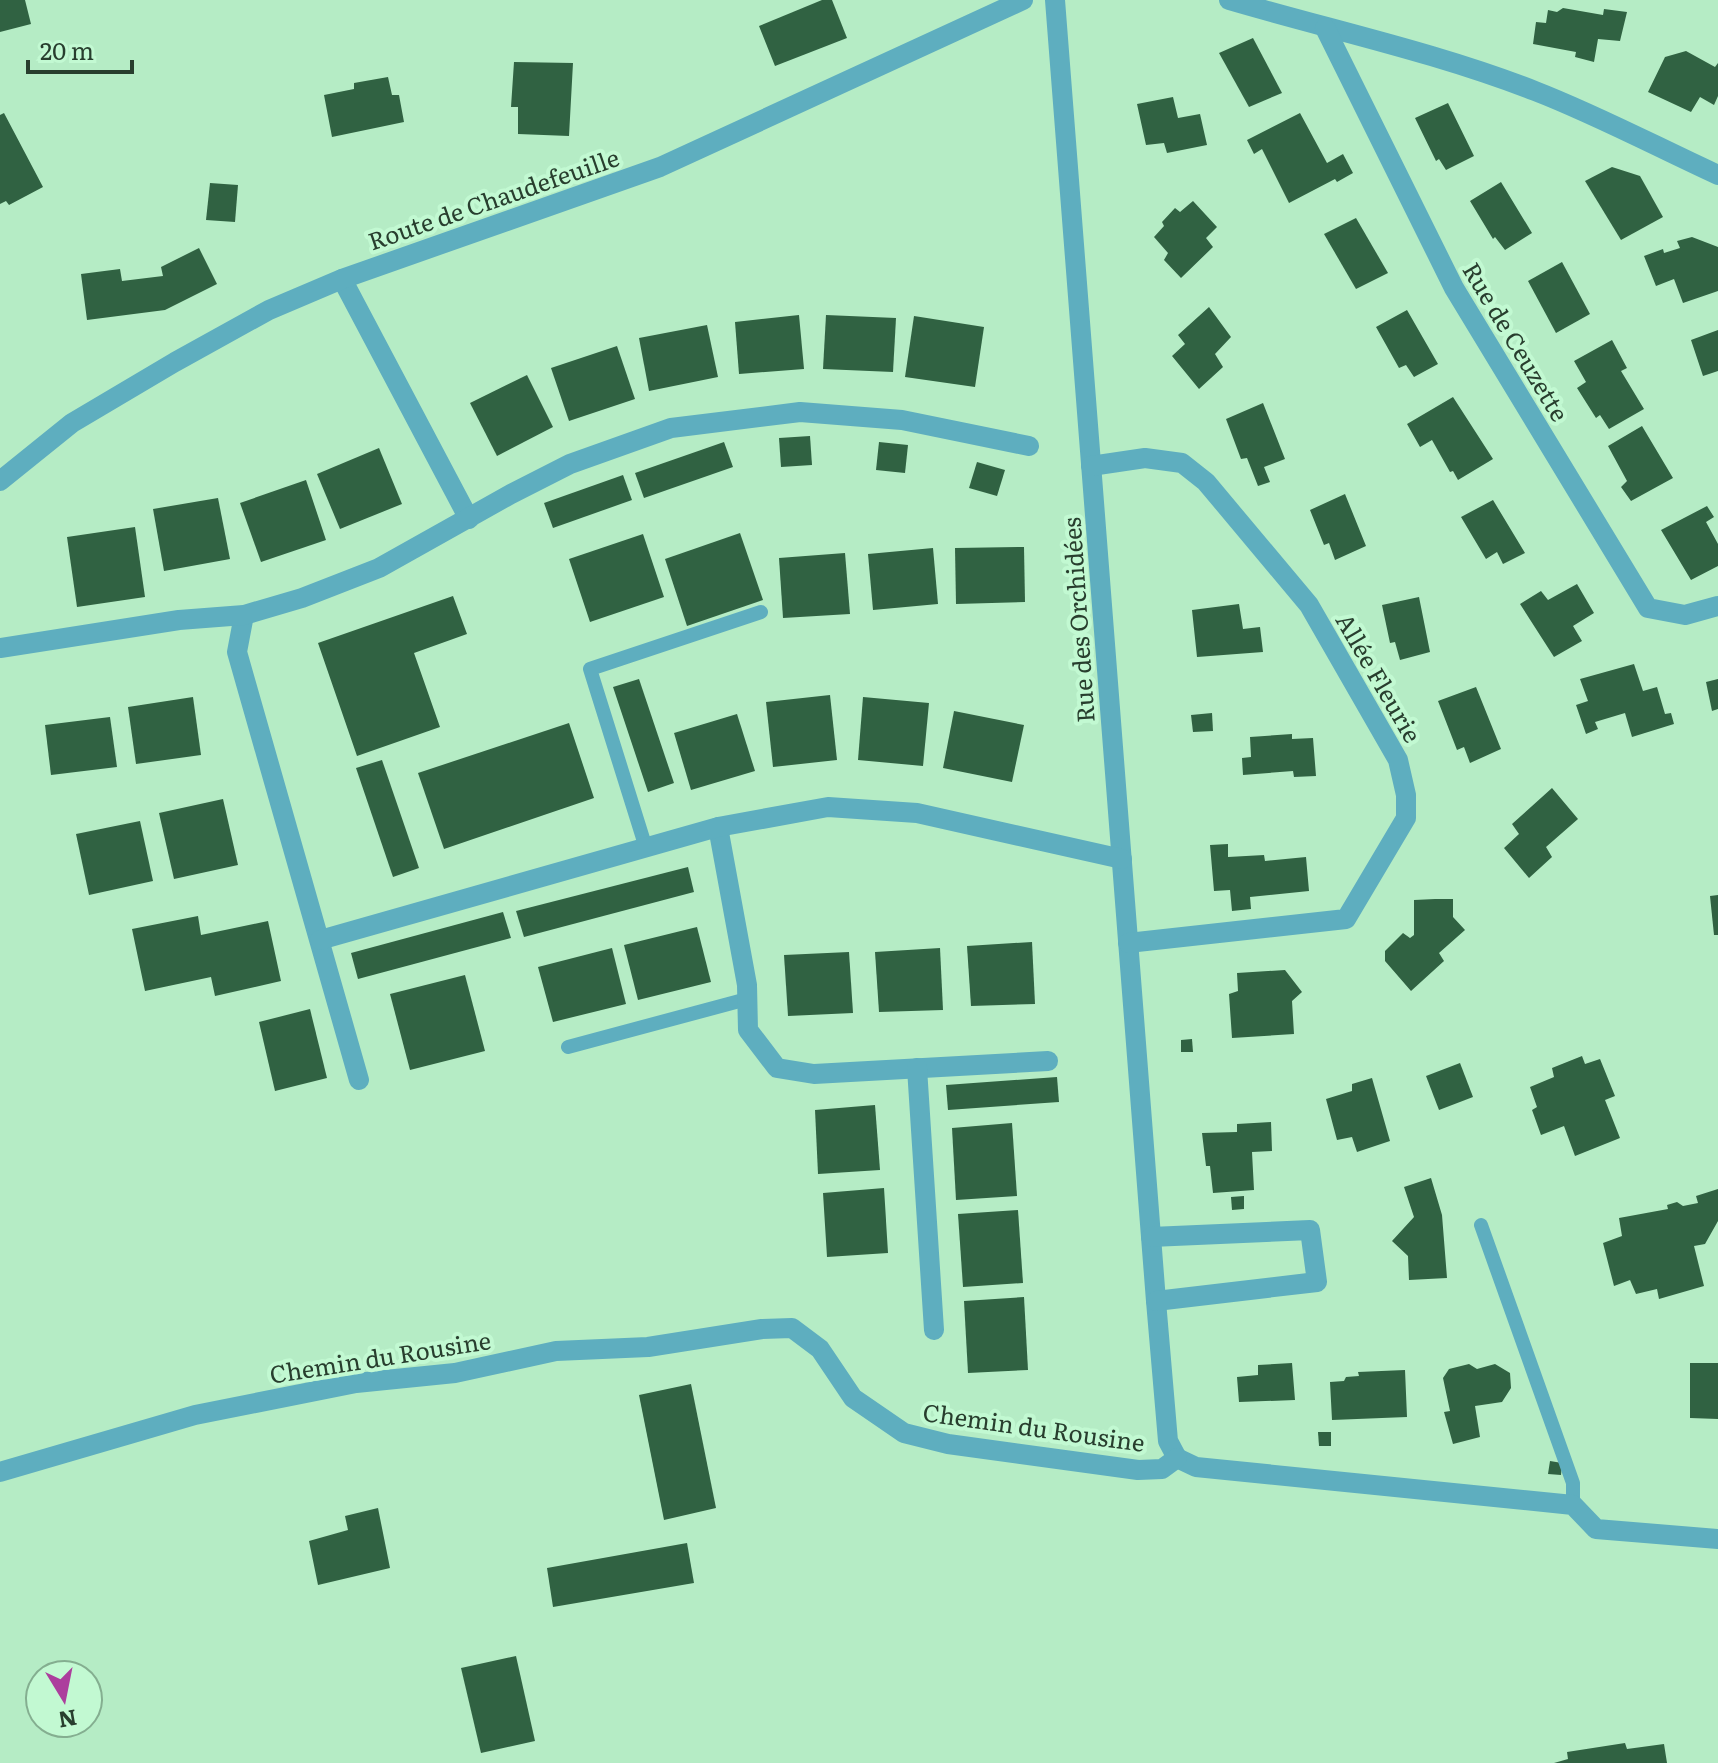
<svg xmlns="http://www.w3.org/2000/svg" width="1718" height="1763" font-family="Literata,serif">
<rect width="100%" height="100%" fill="#b5ecc5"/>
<g fill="#306242">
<path d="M 0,0 L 25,0 L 31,24 L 0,32 Z"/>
<path d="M 822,0 L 832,0 L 847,38 L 775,66 L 759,26 Z"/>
<path d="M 1563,8 L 1603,15 L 1604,9 L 1627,12 L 1620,41 L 1598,39 L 1594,62 L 1575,57 L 1576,52 L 1533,44 L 1536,22 L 1546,23 L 1548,10 L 1557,12 Z"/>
<path d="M 1253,38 L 1282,93 L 1249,107 L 1219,53 Z"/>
<path d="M 1686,51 L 1715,67 L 1718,63 L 1718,96 L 1714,105 L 1700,97 L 1691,112 L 1648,92 L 1665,57 Z"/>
<path d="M 514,62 L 573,63 L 569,136 L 518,134 L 518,107 L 511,107 Z"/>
<path d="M 388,77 L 392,95 L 399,95 L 404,122 L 332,137 L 324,95 L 354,89 L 354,83 Z"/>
<path d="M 1173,97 L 1178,118 L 1200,114 L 1207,145 L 1167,153 L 1164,143 L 1146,145 L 1137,104 Z"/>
<path d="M 1448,103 L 1474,156 L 1446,170 L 1439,159 L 1436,161 L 1415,118 Z"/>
<path d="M 4,113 L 43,187 L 9,205 L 6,201 L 0,204 L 0,115 Z"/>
<path d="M 1300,113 L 1327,163 L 1343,154 L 1353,173 L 1337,182 L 1335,179 L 1289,203 L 1262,149 L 1254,154 L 1247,140 Z"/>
<path d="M 1612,167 L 1640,176 L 1663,217 L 1621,240 L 1585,181 Z"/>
<path d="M 1501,182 L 1532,233 L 1505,250 L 1495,237 L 1493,239 L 1470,201 Z"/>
<path d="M 210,183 L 238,185 L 235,222 L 206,220 Z"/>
<path d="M 1193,201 L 1217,227 L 1206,238 L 1213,247 L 1181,278 L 1164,260 L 1168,253 L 1154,237 L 1164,226 L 1162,222 L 1175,208 L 1180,212 Z"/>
<path d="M 1356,218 L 1388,273 L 1356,289 L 1324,234 Z"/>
<path d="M 1692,237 L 1718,247 L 1718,291 L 1683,303 L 1674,279 L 1656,286 L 1644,256 L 1663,249 L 1664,253 L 1680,248 L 1677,241 Z"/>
<path d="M 199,248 L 217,284 L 165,310 L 87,320 L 81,274 L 120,269 L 122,281 L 163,276 L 161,267 Z"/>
<path d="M 1562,262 L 1590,314 L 1556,333 L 1528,281 Z"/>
<path d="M 1209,307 L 1231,337 L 1215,354 L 1223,367 L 1199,389 L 1172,356 L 1185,344 L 1178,335 Z"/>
<path d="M 1407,310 L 1438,364 L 1414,377 L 1406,365 L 1399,368 L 1376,327 Z"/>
<path d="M 799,315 L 804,369 L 739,374 L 735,322 Z"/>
<path d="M 826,315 L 896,318 L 893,372 L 823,369 Z"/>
<path d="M 914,316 L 984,327 L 975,387 L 905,377 Z"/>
<path d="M 707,325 L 718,377 L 649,391 L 639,338 Z"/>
<path d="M 1718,330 L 1718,371 L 1703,376 L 1691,340 Z"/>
<path d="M 1612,340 L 1627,368 L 1621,371 L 1644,409 L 1609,429 L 1600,415 L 1596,418 L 1577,388 L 1586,382 L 1574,361 Z"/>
<path d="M 617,346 L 635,399 L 569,421 L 551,368 Z"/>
<path d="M 527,375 L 553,427 L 497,456 L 470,403 Z"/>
<path d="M 1453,397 L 1493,459 L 1458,480 L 1453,471 L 1450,472 L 1432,440 L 1420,447 L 1407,424 Z"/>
<path d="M 1263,403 L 1285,459 L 1264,467 L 1270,482 L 1258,486 L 1247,458 L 1241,459 L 1226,419 Z"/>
<path d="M 1642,426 L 1673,478 L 1631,501 L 1621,487 L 1627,481 L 1608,446 Z"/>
<path d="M 810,436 L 812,465 L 781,467 L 779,438 Z"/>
<path d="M 724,442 L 733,467 L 644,498 L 635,473 Z"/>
<path d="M 879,442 L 908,445 L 905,473 L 876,470 Z"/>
<path d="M 379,448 L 402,504 L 340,529 L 317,474 Z"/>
<path d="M 977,462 L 1005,470 L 997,496 L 969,488 Z"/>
<path d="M 623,475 L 632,500 L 553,528 L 544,503 Z"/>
<path d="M 306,480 L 326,540 L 261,562 L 240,503 Z"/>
<path d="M 1345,494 L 1366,546 L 1335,560 L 1329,543 L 1324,545 L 1310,510 Z"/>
<path d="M 218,498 L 230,559 L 164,571 L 153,509 Z"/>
<path d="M 1493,500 L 1525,553 L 1503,564 L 1497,552 L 1486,559 L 1461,517 Z"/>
<path d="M 1707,506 L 1714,517 L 1706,522 L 1718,544 L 1718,566 L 1691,580 L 1661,530 Z"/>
<path d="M 135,527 L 145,597 L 77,607 L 67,537 Z"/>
<path d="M 740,533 L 763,600 L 687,626 L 665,559 Z"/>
<path d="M 643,534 L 664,597 L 590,622 L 569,559 Z"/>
<path d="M 1024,547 L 1025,602 L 956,604 L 955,548 Z"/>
<path d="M 933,548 L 938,604 L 873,610 L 868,554 Z"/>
<path d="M 845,553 L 850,614 L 783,618 L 779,558 Z"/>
<path d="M 1577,584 L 1594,613 L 1573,626 L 1582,641 L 1554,657 L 1520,604 L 1541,591 L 1548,600 Z"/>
<path d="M 453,596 L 467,634 L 414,653 L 440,727 L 357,756 L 318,643 Z"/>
<path d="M 1419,597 L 1430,652 L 1400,660 L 1395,642 L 1390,643 L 1382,605 Z"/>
<path d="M 1239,604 L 1243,629 L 1260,627 L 1263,652 L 1197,657 L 1192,610 Z"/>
<path d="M 1634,664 L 1643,691 L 1657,687 L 1665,714 L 1671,713 L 1674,724 L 1632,737 L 1625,713 L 1595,722 L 1598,729 L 1586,734 L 1576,705 L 1588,701 L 1580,679 Z"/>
<path d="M 639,679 L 674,783 L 648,792 L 613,687 Z"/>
<path d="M 1718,679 L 1718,709 L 1712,711 L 1706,682 Z"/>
<path d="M 1476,687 L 1501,749 L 1470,763 L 1464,747 L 1457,750 L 1438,701 Z"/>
<path d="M 830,695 L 837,760 L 773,767 L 766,702 Z"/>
<path d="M 193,697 L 201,755 L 136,764 L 128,707 Z"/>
<path d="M 863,697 L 929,703 L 923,766 L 858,760 Z"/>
<path d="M 954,711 L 1024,725 L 1012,782 L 943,768 Z"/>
<path d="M 1212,713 L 1213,731 L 1193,732 L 1191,715 Z"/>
<path d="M 737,714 L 755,771 L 691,790 L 674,733 Z"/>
<path d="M 110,717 L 117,767 L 51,775 L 45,725 Z"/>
<path d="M 569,723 L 594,798 L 444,849 L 418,773 Z"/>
<path d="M 1292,734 L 1292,739 L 1313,738 L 1316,776 L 1294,777 L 1293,771 L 1243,775 L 1242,758 L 1251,757 L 1250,737 Z"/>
<path d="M 382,760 L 419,868 L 393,877 L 356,768 Z"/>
<path d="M 1552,788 L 1578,819 L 1546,847 L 1552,857 L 1529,878 L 1504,848 L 1519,834 L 1512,824 Z"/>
<path d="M 223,799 L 238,865 L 174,879 L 159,813 Z"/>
<path d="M 140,821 L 153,881 L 89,895 L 76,834 Z"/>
<path d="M 1228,844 L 1228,857 L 1264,855 L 1265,861 L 1306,857 L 1309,891 L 1250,897 L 1251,909 L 1232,911 L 1230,890 L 1214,891 L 1210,845 Z"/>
<path d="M 688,867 L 694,892 L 524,937 L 516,911 Z"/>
<path d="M 1718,895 L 1718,935 L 1714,935 L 1710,896 Z"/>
<path d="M 1435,899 L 1453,899 L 1453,917 L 1465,930 L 1439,953 L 1444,961 L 1411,991 L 1385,961 L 1385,951 L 1403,933 L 1410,938 L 1414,935 L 1414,900 Z"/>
<path d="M 503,912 L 511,938 L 358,979 L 351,953 Z"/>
<path d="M 198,916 L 201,935 L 268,921 L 281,981 L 215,996 L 211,977 L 145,991 L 132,929 Z"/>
<path d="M 697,927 L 711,982 L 638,1000 L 624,945 Z"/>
<path d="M 1032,942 L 1035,1004 L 971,1006 L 967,946 Z"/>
<path d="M 612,948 L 626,1004 L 553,1022 L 538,967 Z"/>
<path d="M 940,948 L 943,1010 L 879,1012 L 875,952 Z"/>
<path d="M 849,952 L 853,1013 L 788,1016 L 784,955 Z"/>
<path d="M 1285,970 L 1302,992 L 1292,1001 L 1294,1034 L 1232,1038 L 1229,994 L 1238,991 L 1237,973 Z"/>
<path d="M 465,975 L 485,1051 L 410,1070 L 390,994 Z"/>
<path d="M 310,1009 L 327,1078 L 275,1091 L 259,1022 Z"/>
<path d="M 1192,1039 L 1193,1052 L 1181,1052 L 1181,1040 Z"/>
<path d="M 1582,1056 L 1585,1064 L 1600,1059 L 1615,1096 L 1605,1100 L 1620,1138 L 1575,1156 L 1564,1126 L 1541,1135 L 1532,1110 L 1537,1107 L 1530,1087 L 1554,1077 L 1552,1068 Z"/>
<path d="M 1460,1063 L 1473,1097 L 1439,1110 L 1426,1076 Z"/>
<path d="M 1057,1077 L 1059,1102 L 948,1110 L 946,1085 Z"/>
<path d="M 1372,1078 L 1390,1141 L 1357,1152 L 1352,1137 L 1337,1140 L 1326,1099 L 1352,1091 L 1352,1084 Z"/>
<path d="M 875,1105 L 880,1170 L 818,1174 L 815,1110 Z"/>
<path d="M 1271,1122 L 1272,1151 L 1252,1152 L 1254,1190 L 1213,1193 L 1210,1166 L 1206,1166 L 1202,1133 L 1237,1132 L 1237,1124 Z"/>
<path d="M 1012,1123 L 1017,1196 L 956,1200 L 952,1128 Z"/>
<path d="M 1431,1178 L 1442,1215 L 1447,1278 L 1409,1280 L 1408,1256 L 1392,1241 L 1414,1217 L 1404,1187 Z"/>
<path d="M 884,1188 L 888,1253 L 827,1257 L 823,1193 Z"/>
<path d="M 1718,1189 L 1718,1221 L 1705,1244 L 1694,1246 L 1704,1286 L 1659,1299 L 1657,1289 L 1636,1294 L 1630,1280 L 1614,1286 L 1603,1243 L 1622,1236 L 1619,1218 L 1668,1209 L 1667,1205 L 1677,1202 L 1683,1206 L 1698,1203 L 1696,1196 Z"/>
<path d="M 1244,1196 L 1244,1209 L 1232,1210 L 1231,1197 Z"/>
<path d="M 1018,1210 L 1023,1283 L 963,1287 L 958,1214 Z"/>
<path d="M 1024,1297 L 1028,1370 L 968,1373 L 964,1301 Z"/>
<path d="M 1292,1363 L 1295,1400 L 1239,1402 L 1237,1377 L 1258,1375 L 1258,1365 Z"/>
<path d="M 1690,1363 L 1718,1363 L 1718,1419 L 1690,1418 Z"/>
<path d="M 1469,1364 L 1477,1369 L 1495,1364 L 1510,1373 L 1511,1388 L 1502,1402 L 1475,1406 L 1480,1437 L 1453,1444 L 1444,1412 L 1450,1411 L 1443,1378 L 1449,1369 Z"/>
<path d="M 1405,1370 L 1407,1417 L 1332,1420 L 1330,1382 L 1344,1381 L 1346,1377 L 1359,1376 L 1358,1372 Z"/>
<path d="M 691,1384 L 716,1508 L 664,1520 L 639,1395 Z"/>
<path d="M 1318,1432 L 1331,1432 L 1331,1446 L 1319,1446 Z"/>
<path d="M 1550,1461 L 1562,1463 L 1561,1475 L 1548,1474 Z"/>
<path d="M 378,1508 L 390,1568 L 318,1585 L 309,1541 L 348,1530 L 345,1516 Z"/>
<path d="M 687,1543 L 694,1583 L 553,1607 L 547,1568 Z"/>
<path d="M 516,1656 L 535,1741 L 481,1753 L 461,1668 Z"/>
<path d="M 1625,1743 L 1627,1749 L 1664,1744 L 1667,1763 L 1554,1763 L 1568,1759 L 1567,1752 Z"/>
</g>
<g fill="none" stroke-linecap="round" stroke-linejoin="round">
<g stroke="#5eaebf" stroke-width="14">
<path d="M 646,848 L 590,669 L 761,612"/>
<path d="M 568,1047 L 747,999"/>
<path d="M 1481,1225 L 1573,1483 L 1573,1505"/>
</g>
<g stroke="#5eaebf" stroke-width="20">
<path d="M 1055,0 L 1156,1301 L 1168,1441 L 1177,1458"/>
<path d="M 1229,0 C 1331,30 1435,52 1535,91 C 1597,115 1657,147 1718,175"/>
<path d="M 1325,28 L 1454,288 L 1648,608 L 1685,615 L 1718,606"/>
<path d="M 342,279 L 469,519"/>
<path d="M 1091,466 L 1145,458 L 1182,463 L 1206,482 L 1309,605 L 1398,760 L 1406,795 L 1406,818 L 1346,919 L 1128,943"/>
<path d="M 0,481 L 72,423 L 175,362 L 269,310 L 342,279 L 660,167 L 1023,0"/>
<path d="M 244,615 L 237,652 L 359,1080"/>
<path d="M 0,648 L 179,620 L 244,615 L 302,598 L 379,568 L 511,494 L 570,464 L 671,428 L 800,412 L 902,420 L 1029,446"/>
<path d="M 718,827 L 747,985 L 748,1030 L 777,1068 L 814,1074 L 1048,1061"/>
<path d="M 320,940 L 718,827 L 828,807 L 917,813 L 1122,859"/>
<path d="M 917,1068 L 934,1330"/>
<path d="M 1151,1237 L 1310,1230 L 1317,1282 L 1156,1301"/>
<path d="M 1177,1458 L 1196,1467 L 1573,1505 L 1596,1529 L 1718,1539"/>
<path d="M 0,1472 L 195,1415 L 356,1383 L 455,1373 L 556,1351 L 648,1347 L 762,1329 L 792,1328 L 820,1349 L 853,1398 L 904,1433 L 948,1444 L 1138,1470 L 1162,1469 L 1177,1458"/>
</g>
</g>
<g text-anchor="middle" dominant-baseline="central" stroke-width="8" stroke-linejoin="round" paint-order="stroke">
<g font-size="24" fill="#283e2e" stroke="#c2f9d2">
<text transform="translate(493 198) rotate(-19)">Route de Chaudefeuille</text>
<text transform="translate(1517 341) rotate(59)">Rue de Ceuzette</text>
<text transform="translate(1077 620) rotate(-94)">Rue des Orchidées</text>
<text transform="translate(1380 677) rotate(60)">Allée Fleurie</text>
<text transform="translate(380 1356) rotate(-9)">Chemin du Rousine</text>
<text transform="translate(1034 1426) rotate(8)">Chemin du Rousine</text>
</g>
</g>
<g transform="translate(64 1699) rotate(170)"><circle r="38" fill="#c2f9d2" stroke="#84ae90" stroke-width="2"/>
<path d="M0-6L14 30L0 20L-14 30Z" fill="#ac3e9d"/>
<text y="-12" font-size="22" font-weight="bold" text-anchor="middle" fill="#283e2e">N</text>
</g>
<path d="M28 60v12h104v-12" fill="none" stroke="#283e2e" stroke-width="4"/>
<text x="40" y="60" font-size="24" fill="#283e2e" stroke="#c2f9d2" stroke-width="6" paint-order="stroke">20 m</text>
</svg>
